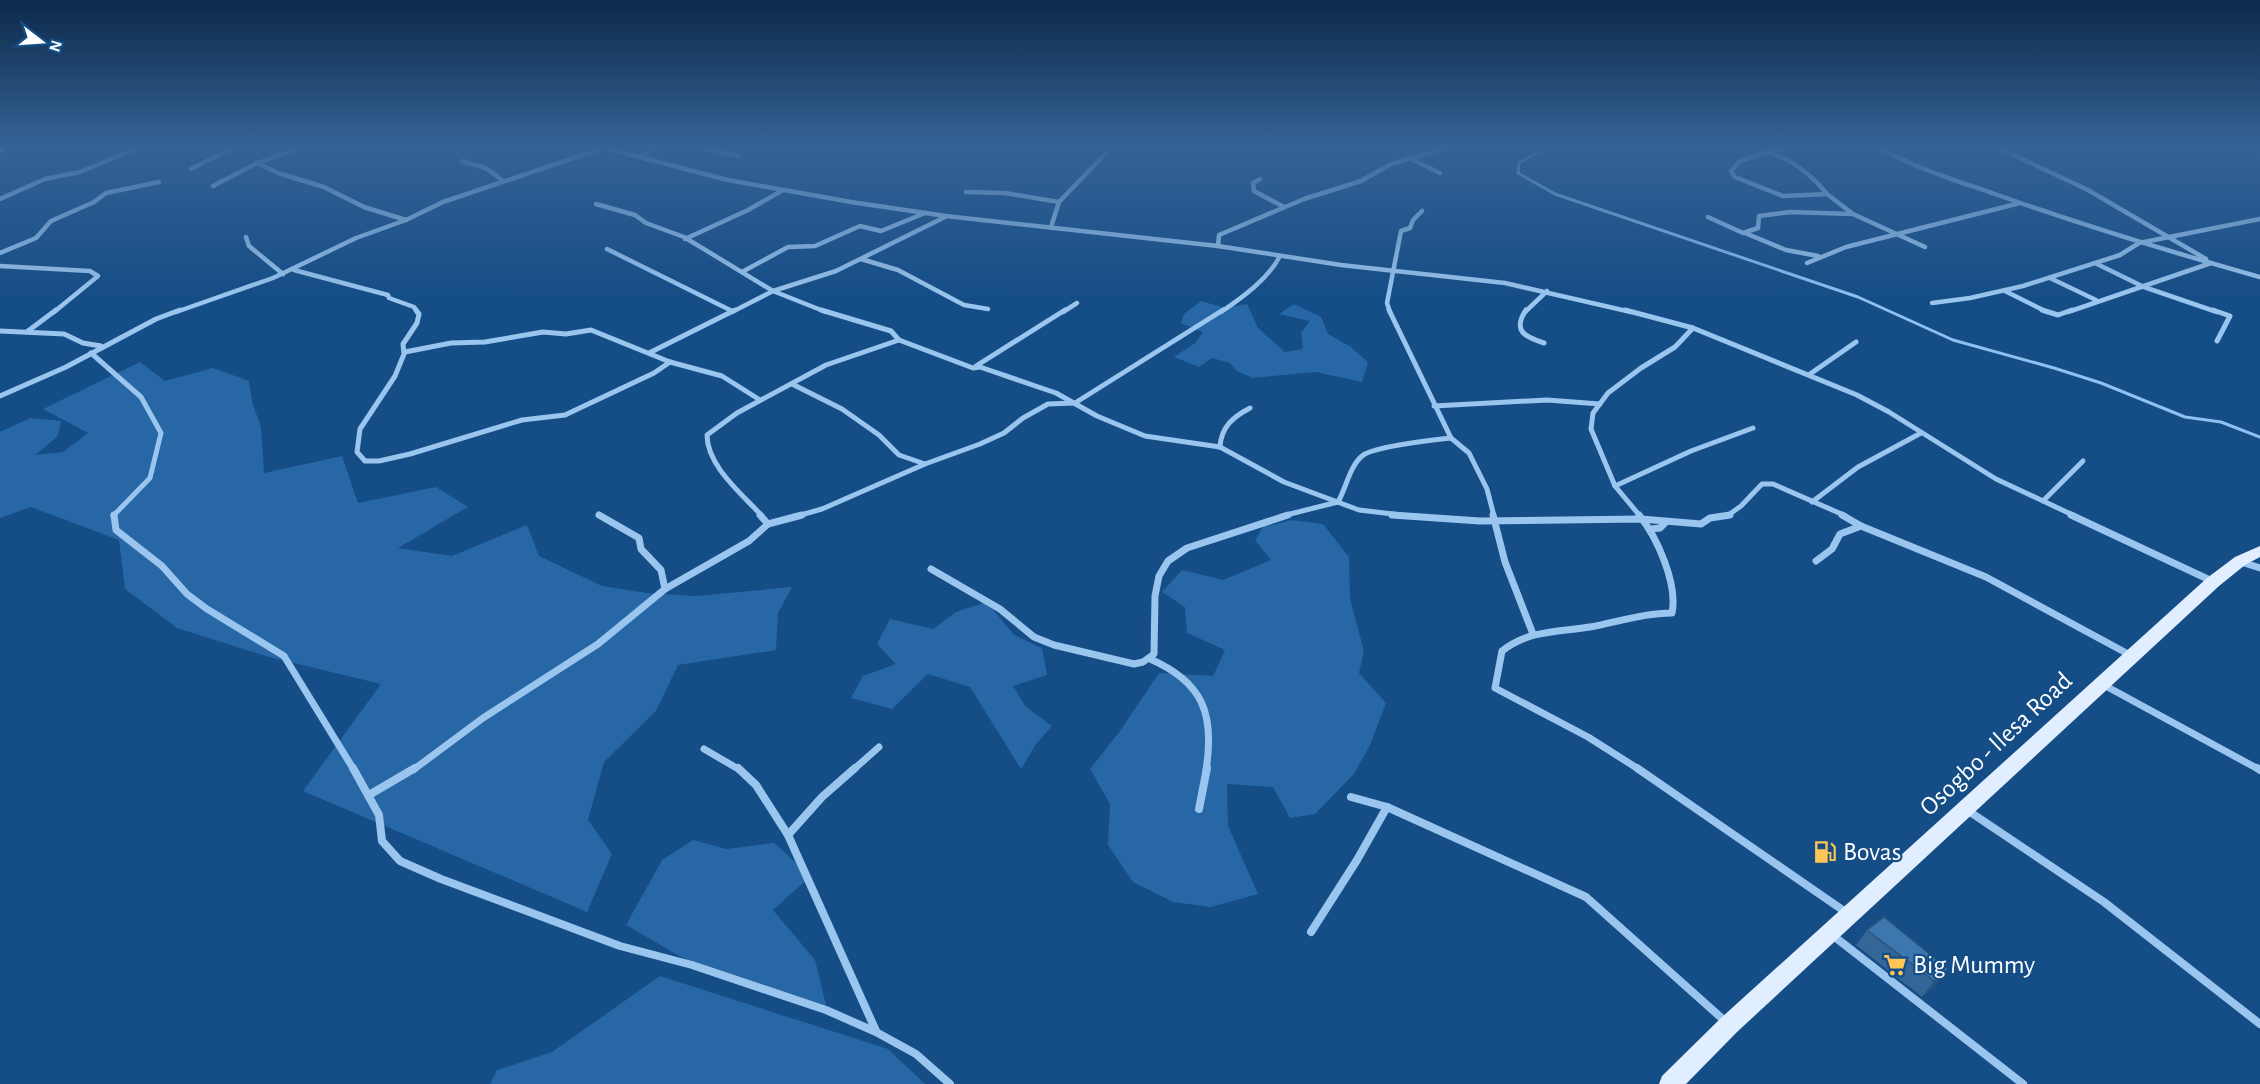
<svg xmlns="http://www.w3.org/2000/svg" width="2260" height="1084" font-family="'Alegreya Sans',sans-serif">
<rect width="100%" height="100%" fill="#154d86"/>
<g fill="#2767a5">
<path d="M 1201,301 L 1225,308 L 1247,304 L 1258,328 L 1285,352 L 1303,349 L 1301,333 L 1310,321 L 1279,314 L 1294,304 L 1321,317 L 1328,334 L 1351,347 L 1368,362 L 1362,382 L 1316,372 L 1252,378 L 1237,371 L 1230,363 L 1212,358 L 1199,367 L 1174,357 L 1195,343 L 1203,332 L 1181,323 L 1184,314 Z"/>
<path d="M 140,362 L 165,381 L 213,368 L 249,381 L 252,402 L 261,427 L 264,473 L 342,456 L 358,503 L 436,487 L 468,507 L 398,548 L 452,556 L 527,525 L 539,556 L 602,586 L 647,593 L 696,596 L 792,587 L 778,613 L 776,650 L 678,665 L 656,711 L 604,762 L 588,820 L 612,854 L 587,912 L 303,791 L 381,684 L 269,657 L 177,628 L 125,589 L 119,540 L 31,507 L 0,518 L 0,432 L 30,418 L 61,421 L 58,436 L 35,455 L 63,452 L 88,433 L 43,409 Z"/>
<path d="M 1292,520 L 1323,524 L 1349,557 L 1350,599 L 1364,651 L 1359,673 L 1386,703 L 1370,745 L 1354,774 L 1315,814 L 1290,818 L 1273,787 L 1227,784 L 1228,826 L 1258,894 L 1211,907 L 1173,902 L 1133,882 L 1108,845 L 1110,804 L 1090,769 L 1120,731 L 1159,673 L 1213,676 L 1225,650 L 1187,633 L 1185,607 L 1162,592 L 1182,570 L 1223,580 L 1271,560 L 1255,540 L 1263,527 Z"/>
<path d="M 987,602 L 1014,635 L 1042,648 L 1047,675 L 1013,686 L 1025,706 L 1052,726 L 1036,744 L 1021,769 L 970,687 L 928,674 L 892,709 L 851,698 L 863,676 L 896,664 L 877,644 L 890,619 L 933,629 L 956,612 Z"/>
<path d="M 693,840 L 726,849 L 774,843 L 811,876 L 773,910 L 815,960 L 827,1009 L 693,964 L 626,925 L 662,860 Z"/>
<path d="M 660,976 L 888,1049 L 925,1084 L 490,1084 L 497,1070 L 552,1052 Z"/>
</g>
<g fill="none" stroke-linecap="round" stroke-linejoin="round">
<path stroke="#8cc1f1" stroke-width="3" d="M 1548,146 L 1519,163 L 1518,173 L 1555,194 L 1858,297 L 1953,340 L 2054,368 L 2101,383 L 2185,417 L 2221,422 L 2260,437"/>
<g stroke="#9ac5ee" stroke-width="4.5">
<path d="M 597,146 L 728,180 L 851,202 L 946,216 L 1218,246 L 1341,265 L 1505,283 L 1631,312"/>
<path d="M 695,146 L 739,156"/>
<path d="M 1877,146 C 1914,168 1955,180 1995,194 C 2082,225 2171,252 2260,277"/>
<path d="M 1995,146 L 2088,190 L 2206,259"/>
<path d="M 1769,151 L 1801,146"/>
<path d="M 1766,152 C 1788,156 1813,176 1827,194 L 1783,196 L 1735,177 L 1731,171 L 1740,161 Z"/>
<path d="M 639,156 L 657,146"/>
<path d="M 1411,159 L 1440,173"/>
<path d="M 462,161 L 486,168 L 503,181"/>
<path d="M 257,163 L 278,173 L 324,187 L 364,207 L 406,220"/>
<path d="M 191,169 L 236,146"/>
<path d="M 1260,179 L 1253,183 L 1254,191 L 1284,207"/>
<path d="M 213,186 L 257,163 L 305,146"/>
<path d="M 966,192 L 1005,193 L 1059,202"/>
<path d="M 1827,194 L 1853,214 L 1925,247"/>
<path d="M 0,199 L 45,179 L 80,172 L 142,146"/>
<path d="M 596,204 L 635,215 L 646,223 L 684,237 L 773,291 L 826,312"/>
<path d="M 1708,217 L 1743,233 L 1758,228 L 1759,216 L 1790,212 L 1852,214"/>
<path d="M 1051,227 L 1059,202 L 1108,151"/>
<path d="M 1745,233 L 1786,250 L 1818,256"/>
<path d="M 246,237 L 249,246 L 283,274"/>
<path d="M 685,239 L 748,210 L 783,190"/>
<path d="M 1218,246 L 1219,235 L 1304,199 L 1361,181 L 1391,164 L 1450,147 L 1464,147"/>
<path d="M 607,249 L 732,311"/>
<path d="M 0,253 L 36,238 L 51,221 L 94,202 L 106,193 L 159,182"/>
<path d="M 861,259 L 898,270 L 964,305 L 988,309"/>
<path d="M 1807,263 L 1846,247 L 2020,203"/>
<path d="M 2095,263 L 2144,287 L 2217,312"/>
<path d="M 0,266 L 90,271 L 98,276 L 54,312"/>
<path d="M 294,270 L 388,295 L 389,298 L 414,307 L 417,312"/>
<path d="M 742,272 L 788,247 L 815,246 L 860,226 L 881,231 L 925,213"/>
<path d="M 2050,278 L 2096,300"/>
<path d="M 2005,291 L 2047,312"/>
<path d="M 1932,303 L 1970,298 L 2023,286 L 2120,255 L 2139,243 L 2260,219"/>
<path d="M 176,312 L 273,278 L 356,238 L 406,220 L 443,202 L 603,148"/>
<path d="M 732,312 L 773,291 L 836,271 L 945,217"/>
<path d="M 1063,312 L 1077,303"/>
<path d="M 1221,312 C 1243,297 1268,279 1280,256"/>
<path d="M 1390,312 L 1387,303 L 1401,231 L 1410,228 L 1413,220 L 1422,211"/>
<path d="M 1525,312 L 1547,291"/>
<path d="M 2068,312 L 2211,263"/>
</g>
<g stroke="#9ac5ee" stroke-width="5">
<path d="M 416,310 L 419,314 L 417,323 L 403,344 L 404,354 L 395,376 L 360,429 L 357,452 L 365,461 L 379,461 L 410,454 L 522,420 L 565,415 L 654,373 L 670,362"/>
<path d="M 821,310 L 891,331 L 899,340 L 973,368 L 980,367 L 1056,393 L 1097,416 L 1145,436 L 1220,447 L 1284,482 L 1359,510 L 1410,516"/>
<path d="M 1389,310 L 1451,438 L 1469,453 L 1487,489 L 1494,516"/>
<path d="M 1526,310 C 1512,331 1525,337 1544,343"/>
<path d="M 1625,310 L 1693,328 L 1857,395 L 1889,412 L 1996,479 L 2075,516"/>
<path d="M 2042,310 L 2058,315 L 2072,310"/>
<path d="M 2213,310 L 2230,316 L 2217,341"/>
<path d="M 0,331 L 64,334 L 83,343 L 101,346"/>
<path d="M 28,331 L 56,310"/>
<path d="M 405,352 L 451,343 L 485,342 L 543,332 L 566,334 L 591,330 L 670,362 L 722,376 L 760,400"/>
<path d="M 91,353 L 141,397 L 161,433 L 150,478 L 113,516"/>
<path d="M 649,353 L 735,310"/>
<path d="M 976,366 L 1065,310"/>
<path d="M 1810,374 L 1856,342"/>
<path d="M 792,384 L 842,409 L 879,435 L 899,455 L 925,464"/>
<path d="M 0,396 L 66,367 L 156,319 L 180,310"/>
<path d="M 1434,406 L 1547,400 L 1600,404"/>
<path d="M 1220,447 C 1221,427 1233,417 1250,408"/>
<path d="M 1615,486 L 1691,451 L 1753,428"/>
<path d="M 2043,501 L 2083,461"/>
<path d="M 1812,502 L 1858,467 L 1921,433"/>
<path d="M 762,516 C 742,494 707,466 707,435 L 737,413 L 826,365 L 899,340"/>
<path d="M 797,516 L 822,509 L 925,464 L 980,444 L 1004,433 L 1023,418 L 1048,404 L 1075,403 L 1223,310"/>
<path d="M 1282,516 L 1338,502 C 1346,488 1350,466 1362,456 C 1374,446 1434,440 1451,438"/>
<path d="M 1640,516 L 1615,486 L 1591,429 L 1593,413 L 1608,393 L 1641,368 L 1675,347 L 1693,328"/>
<path d="M 1727,516 L 1741,506 L 1762,484 L 1773,484 L 1846,516"/>
</g>
<g stroke="#9ac5ee" stroke-width="7">
<path d="M 114,515 L 116,530 L 162,566 L 187,594 L 207,609 L 284,656 L 354,770"/>
<path d="M 599,515 L 639,538 L 641,549 L 661,570 L 665,589"/>
<path d="M 760,515 L 768,524"/>
<path d="M 1392,515 L 1480,521 L 1641,519 L 1701,524 L 1710,518 L 1730,515"/>
<path d="M 1493,515 L 1505,562 L 1533,634"/>
<path d="M 1639,515 C 1657,537 1678,584 1672,613 C 1644,613 1618,622 1590,627 C 1558,632 1528,630 1502,651 L 1495,688 L 1588,737 L 1640,770"/>
<path d="M 1842,515 L 1861,526 L 1986,577 L 2130,655"/>
<path d="M 2071,515 L 2212,581"/>
<path d="M 1651,529 L 1660,528 L 1665,523"/>
<path d="M 1816,561 L 1832,549 L 1840,534 L 1861,526"/>
<path d="M 2241,562 L 2260,568"/>
<path d="M 931,569 L 1000,609 L 1034,637 L 1054,645 L 1134,664 L 1143,662 L 1154,654 L 1155,596 L 1159,576 L 1168,561 L 1187,548 L 1288,515"/>
<path d="M 1150,659 C 1203,682 1215,714 1206,770"/>
<path d="M 2102,684 L 2260,770"/>
<path d="M 704,749 L 740,770"/>
<path d="M 413,770 L 483,718 L 598,644 L 665,589 L 749,541 L 768,524 L 802,515"/>
<path d="M 853,770 L 879,747"/>
</g>
<g stroke="#9ac5ee" stroke-width="8">
<path d="M 353,768 L 379,815 L 382,841 L 400,861 L 441,879 L 620,946 L 692,965 L 826,1010 L 876,1032 L 916,1054 L 950,1084"/>
<path d="M 738,768 L 756,785 L 788,835 L 876,1031"/>
<path d="M 1637,768 L 1847,913"/>
<path d="M 2257,768 L 2260,770"/>
<path d="M 369,795 L 415,768"/>
<path d="M 1351,797 L 1387,807 L 1586,897 L 1726,1022"/>
<path d="M 1199,809 L 1207,768"/>
<path d="M 1967,810 L 2104,902 L 2260,1024"/>
<path d="M 788,835 L 822,797 L 855,768"/>
<path d="M 1311,932 L 1357,860 L 1387,807"/>
<path d="M 1831,934 L 2023,1084"/>
</g>
<path fill="#e1eeff" fill-rule="evenodd" d="M 2260,546 L 2260,557 L 2245,565 L 2219,586 L 1737,1032 L 1686,1084 L 1659,1084 L 1662,1076 L 1721,1018 L 2207,578 L 2235,557 Z"/>
<path fill="#f0f6ff" fill-rule="evenodd" d="M 0,146 L 12,146 L 0,153 Z"/>
</g>
<path fill="#346697" d="M 1867,930 L 1948,969 L 1935,985 L 1922,997 L 1856,945 Z"/>
<path fill="#2b537b" d="M 1948,969 L 1935,985 L 1922,997 L 1934,981 Z"/>
<path fill="#3d77b0" stroke="#2b537b" stroke-width="1.5" d="M 1884,917 L 1948,969 L 1934,981 L 1867,930 Z"/>
<linearGradient id="sky" x2="0" y2="1"><stop stop-color="#0c2a4a"/><stop offset="0.49" stop-color="#356295"/><stop offset="1" stop-color="#356295" stop-opacity="0"/></linearGradient>
<rect width="2260" height="298" fill="url(#sky)"/>
<defs>
<g id="fuel-bare" transform="scale(1.8)"><path d="M-5.5-6h7V0h2V4h1.3V-2.5L3-4.5l.8-.8L6-3V5H2.5V1h-1V6h-7ZM-4.2-4.7v3.2H.2V-4.7Z" fill="#ffc557" stroke="#154d86" stroke-width="2.5" paint-order="stroke"/></g>
<g id="supermarket-bare" transform="scale(1.8)"><path d="M-6-5.5h2.5l.6 2H6L4.5 2H-2.5L-4.4-4H-6ZM-1.5 3.2a1.3 1.3 0 1 0 .1 0ZM3 3.2a1.3 1.3 0 1 0 .1 0Z" fill="#ffc557" stroke="#154d86" stroke-width="2.5" paint-order="stroke"/></g>
</defs>
<g fill-rule="evenodd">
<use href="#fuel-bare" x="1825" y="852"/>
<use href="#supermarket-bare" x="1895" y="965"/>
</g>
<g text-anchor="middle" dominant-baseline="central" stroke-width="4.5" stroke-linejoin="round" paint-order="stroke">
<g font-size="26" fill="#fff" stroke="#154d86">
<text transform="translate(1996 744) rotate(-43)">Osogbo - Ilesa Road</text>
</g>
<g font-size="26" fill="#fff" stroke="#154d86" text-anchor="start">
<text x="1843" y="852">Bovas</text>
<text x="1913" y="965">Big Mummy</text>
</g>
</g>
<g transform="translate(42 42) rotate(107)" stroke="#154d86" stroke-width="4.5" paint-order="stroke">
<path d="M0-4.5L10 22L0 15L-10 22Z" fill="#ffffff"/>
<text y="-9" font-size="16" font-weight="bold" text-anchor="middle" fill="#ffffff">N</text>
</g>
</svg>
